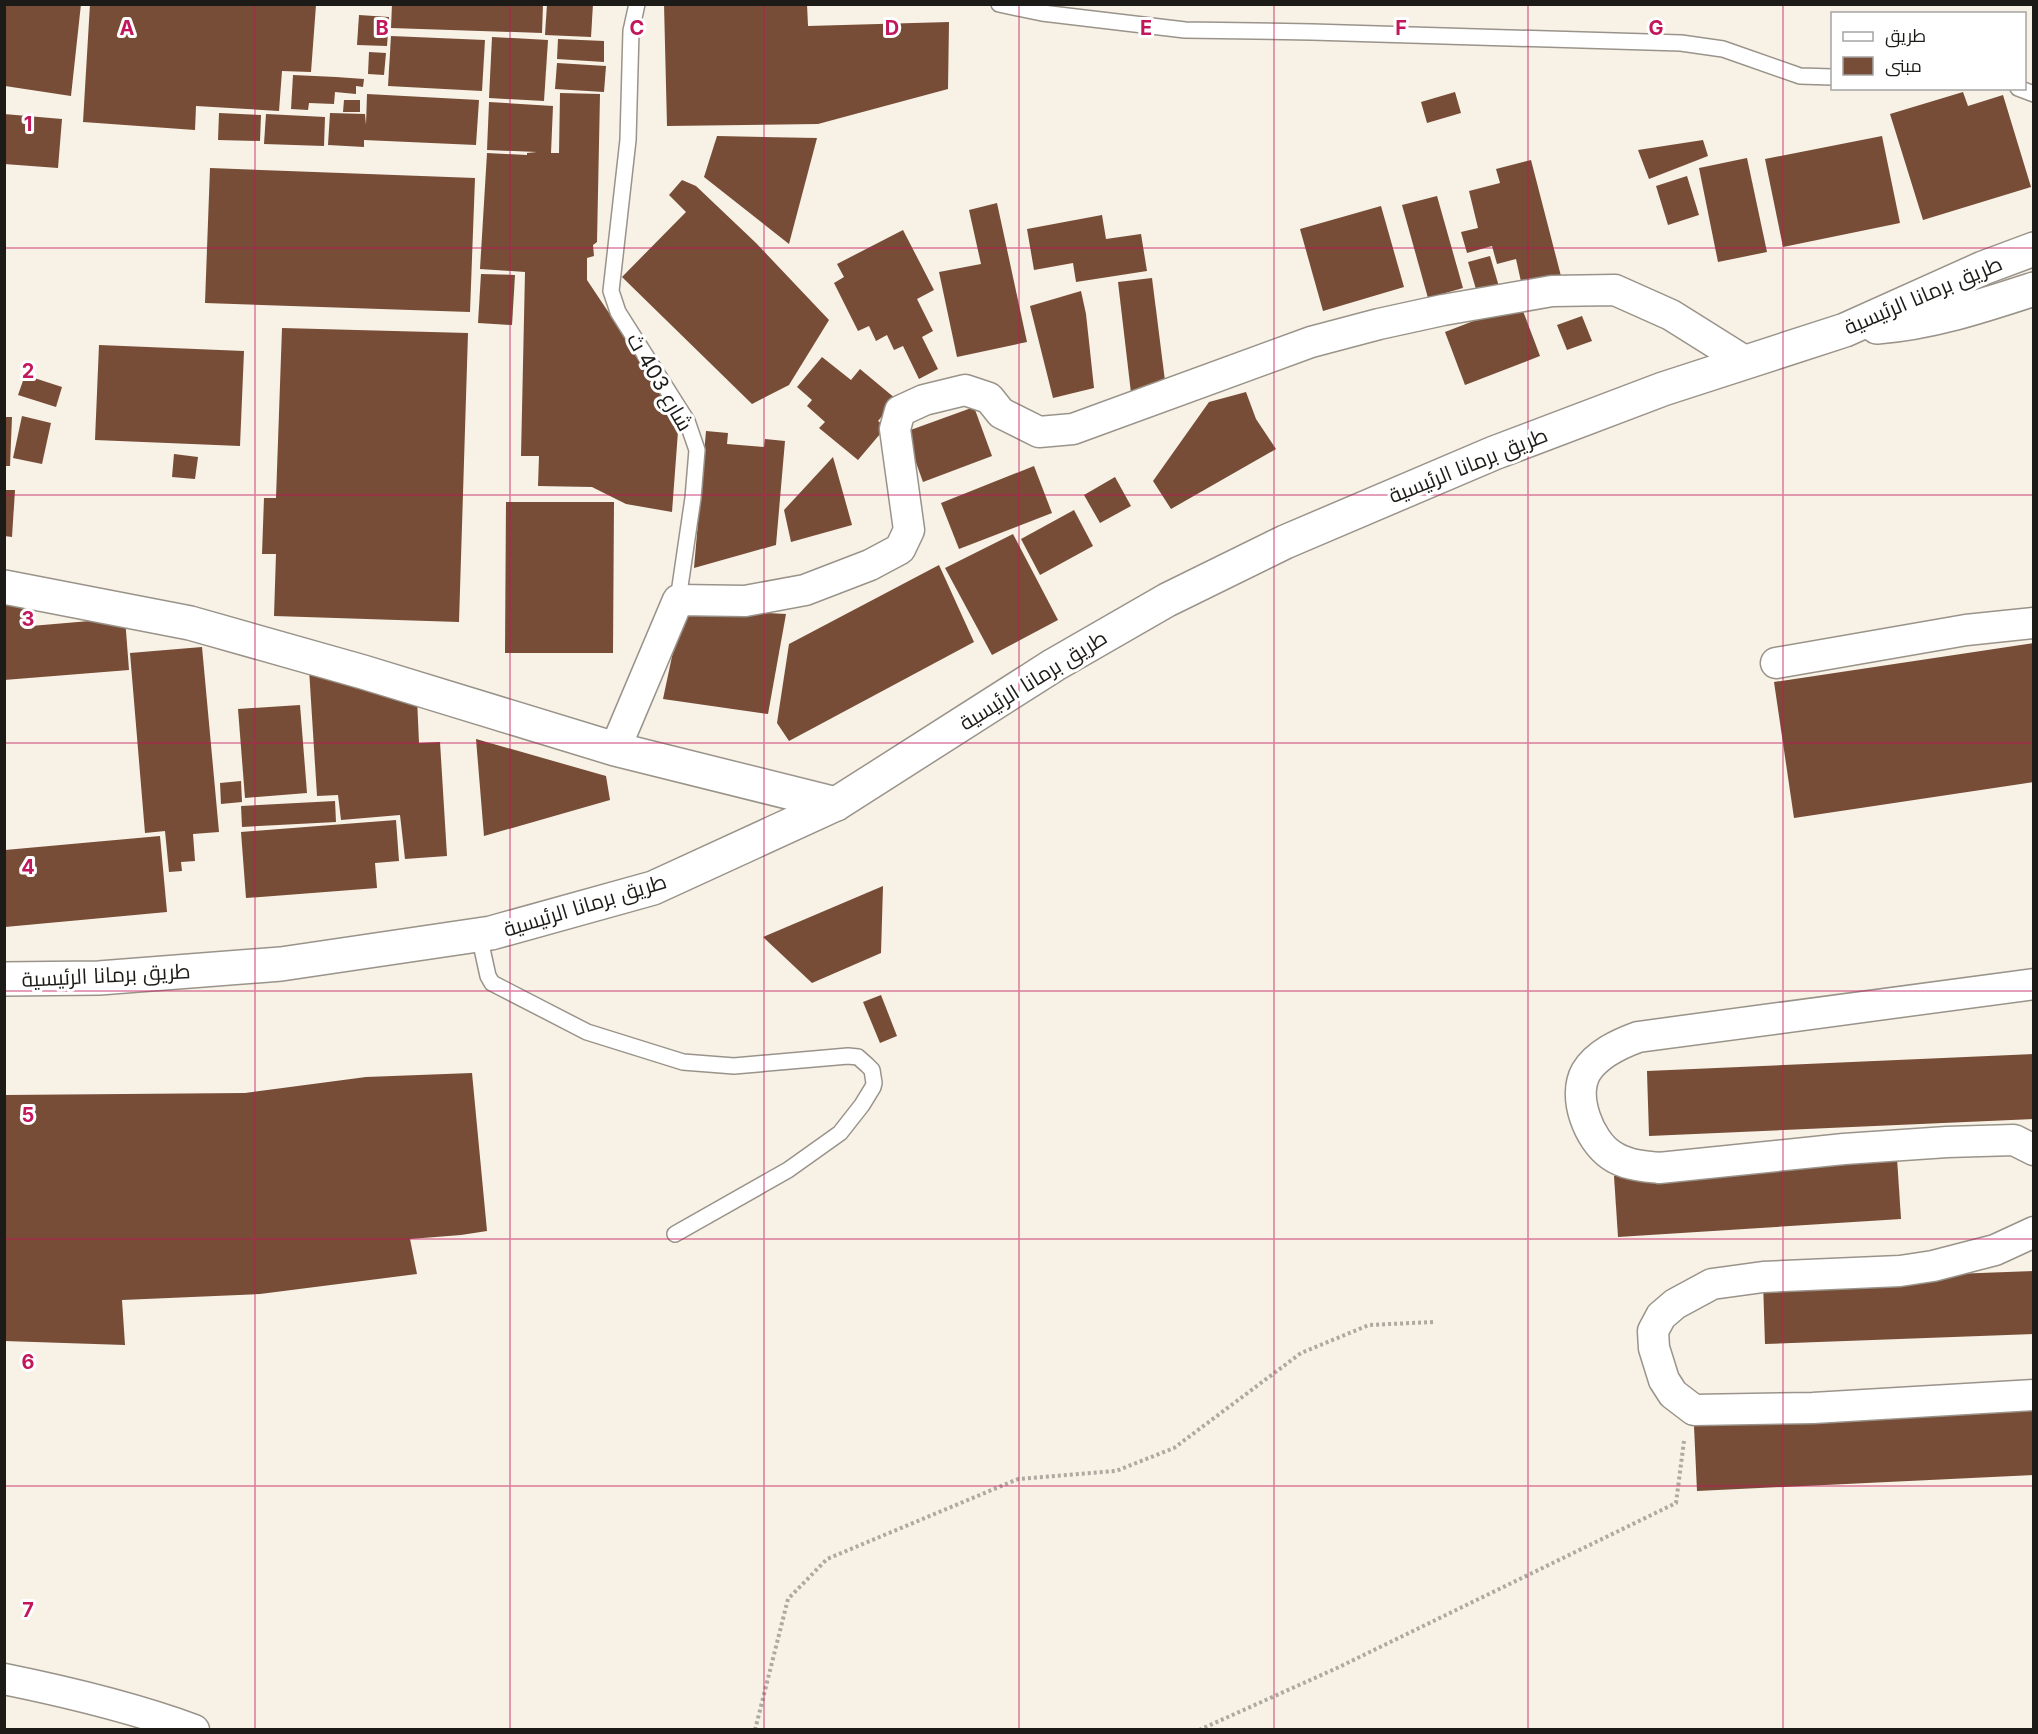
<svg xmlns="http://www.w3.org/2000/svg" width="2038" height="1734" font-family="Inter,Cairo,sans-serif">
<rect width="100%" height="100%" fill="#f7f1e6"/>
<g fill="#774d37">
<path d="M 5,4 L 81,4 L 71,96 L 5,86 Z"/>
<path d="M 90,4 L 316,5 L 311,72 L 282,71 L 279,111 L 196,106 L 195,130 L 83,122 Z"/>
<path d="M 392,4 L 543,4 L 542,33 L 391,28 Z"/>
<path d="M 547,4 L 593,4 L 591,37 L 545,35 Z"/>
<path d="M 664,4 L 807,4 L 808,26 L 949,22 L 948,89 L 818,124 L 667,126 Z"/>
<path d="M 359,15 L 389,17 L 387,46 L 357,45 Z"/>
<path d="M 391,36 L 485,40 L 482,91 L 388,86 Z"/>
<path d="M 492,37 L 548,40 L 544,101 L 489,98 Z"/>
<path d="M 558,39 L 604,41 L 604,62 L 557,59 Z"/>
<path d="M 369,52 L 386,53 L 384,75 L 368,74 Z"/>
<path d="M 557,63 L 606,66 L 604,92 L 555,89 Z"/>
<path d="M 293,75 L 336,77 L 364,79 L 363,87 L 356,86 L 356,94 L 335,92 L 334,104 L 309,103 L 308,110 L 291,109 Z"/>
<path d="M 1455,92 L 1461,113 L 1427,123 L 1421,102 Z"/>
<path d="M 1963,92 L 1968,106 L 2003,95 L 2031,187 L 1923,220 L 1890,114 Z"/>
<path d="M 560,93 L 600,94 L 597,242 L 593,245 L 594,256 L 587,258 L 587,280 L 679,418 L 672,512 L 626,504 L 592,487 L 538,486 L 539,456 L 521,456 L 525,272 L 480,269 L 487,153 L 527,155 L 527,153 L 537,152 L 487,150 L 489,102 L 553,106 L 551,153 L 559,153 Z"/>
<path d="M 367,94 L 479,100 L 476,145 L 364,140 L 364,147 L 328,145 L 330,113 L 365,114 L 366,125 Z"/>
<path d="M 344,100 L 360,100 L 360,112 L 343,112 Z"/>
<path d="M 219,113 L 261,115 L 260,141 L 218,140 Z"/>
<path d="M 4,114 L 62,119 L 58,168 L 4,164 Z"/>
<path d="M 266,114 L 325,117 L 324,146 L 264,144 Z"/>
<path d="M 717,136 L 817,138 L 789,244 L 704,177 Z"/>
<path d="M 1882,136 L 1900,223 L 1783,247 L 1765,159 Z"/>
<path d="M 1703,140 L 1708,156 L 1649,179 L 1638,150 Z"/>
<path d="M 1747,158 L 1767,252 L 1718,262 L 1699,168 Z"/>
<path d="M 1531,160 L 1561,276 L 1522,286 L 1516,259 L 1497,264 L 1492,246 L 1467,253 L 1461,232 L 1478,228 L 1469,191 L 1500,183 L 1496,169 Z"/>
<path d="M 210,168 L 475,178 L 470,312 L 205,303 Z"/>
<path d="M 1687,176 L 1699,215 L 1668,225 L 1656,186 Z"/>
<path d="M 682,180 L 696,186 L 756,243 L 829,320 L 789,385 L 752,404 L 622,277 L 686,212 L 669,195 Z"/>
<path d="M 1437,196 L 1463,288 L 1428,298 L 1402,205 Z"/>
<path d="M 997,203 L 1027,342 L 957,357 L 939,272 L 981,264 L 969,210 Z"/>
<path d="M 1381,206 L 1404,287 L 1323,311 L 1300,229 Z"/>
<path d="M 1102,215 L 1106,239 L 1141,234 L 1147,271 L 1076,282 L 1073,263 L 1034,270 L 1027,229 Z"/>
<path d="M 903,230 L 934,290 L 917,299 L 933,331 L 922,337 L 938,369 L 919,379 L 903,346 L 894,350 L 887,335 L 876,341 L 869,326 L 858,331 L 834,283 L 844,277 L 837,264 Z"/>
<path d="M 1490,256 L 1500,290 L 1478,296 L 1468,262 Z"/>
<path d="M 481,274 L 515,275 L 512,325 L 478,323 Z"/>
<path d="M 1152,278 L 1166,389 L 1131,393 L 1118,282 Z"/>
<path d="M 1081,291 L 1086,314 L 1094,388 L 1053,398 L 1030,306 Z"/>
<path d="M 1520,303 L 1540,356 L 1465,385 L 1445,332 Z"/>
<path d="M 1582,316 L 1592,341 L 1567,350 L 1557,325 Z"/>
<path d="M 282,328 L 468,333 L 459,622 L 274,616 L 276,554 L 262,554 L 264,498 L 276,498 Z"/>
<path d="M 99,345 L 244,351 L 240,446 L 95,440 Z"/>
<path d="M 822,357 L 851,380 L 860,369 L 896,399 L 878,421 L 886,427 L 858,460 L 819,428 L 825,422 L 807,406 L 812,400 L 797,387 Z"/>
<path d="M 25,375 L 62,387 L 56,407 L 18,395 Z"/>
<path d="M 1246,392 L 1256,419 L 1276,449 L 1171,509 L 1153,481 L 1209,402 Z"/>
<path d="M 974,407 L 992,456 L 923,482 L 905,432 Z"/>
<path d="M 22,416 L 51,423 L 42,464 L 13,458 Z"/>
<path d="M 4,417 L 12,417 L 10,466 L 4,466 Z"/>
<path d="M 706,431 L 728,433 L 727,444 L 764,447 L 765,439 L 785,441 L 776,545 L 694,568 Z"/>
<path d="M 174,454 L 198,457 L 195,479 L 172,477 Z"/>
<path d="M 833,457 L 852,525 L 791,542 L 784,510 Z"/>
<path d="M 1034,466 L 1052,513 L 959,549 L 941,503 Z"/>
<path d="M 1115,477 L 1131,506 L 1100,523 L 1084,495 Z"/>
<path d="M 4,490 L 15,490 L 12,537 L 4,536 Z"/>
<path d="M 506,502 L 614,502 L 613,653 L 505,653 Z"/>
<path d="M 1074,510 L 1093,546 L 1040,575 L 1021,539 Z"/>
<path d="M 1013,534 L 1058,620 L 992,655 L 945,568 Z"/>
<path d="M 939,565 L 974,642 L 789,741 L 777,723 L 789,644 Z"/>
<path d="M 29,591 L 31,626 L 125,618 L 129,670 L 4,680 L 4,593 Z"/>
<path d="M 682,609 L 786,614 L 768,714 L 663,699 Z"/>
<path d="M 2034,643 L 2034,782 L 1794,818 L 1774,682 Z"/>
<path d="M 202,647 L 219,832 L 193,834 L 195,861 L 181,862 L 182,871 L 169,872 L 165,831 L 145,833 L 130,653 Z"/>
<path d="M 309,669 L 417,698 L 419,743 L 440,742 L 447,856 L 405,859 L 400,815 L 341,820 L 338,795 L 317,796 Z"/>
<path d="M 300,705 L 307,793 L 245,798 L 238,709 Z"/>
<path d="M 476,739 L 606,776 L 610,800 L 484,836 Z"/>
<path d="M 241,781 L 242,802 L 221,804 L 220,783 Z"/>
<path d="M 335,801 L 336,822 L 242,827 L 241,806 Z"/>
<path d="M 396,820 L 399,861 L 375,863 L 377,888 L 246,898 L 241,832 Z"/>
<path d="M 160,836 L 167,912 L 5,927 L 5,850 Z"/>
<path d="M 883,886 L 881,953 L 812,983 L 763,937 Z"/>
<path d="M 881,995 L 897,1036 L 880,1043 L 863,1002 Z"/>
<path d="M 2034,1054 L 2034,1119 L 1649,1136 L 1647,1071 Z"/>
<path d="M 472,1073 L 487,1231 L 461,1235 L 410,1239 L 417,1274 L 260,1294 L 122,1300 L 125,1345 L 4,1341 L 4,1095 L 245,1093 L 366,1077 Z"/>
<path d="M 1897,1158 L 1901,1219 L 1618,1237 L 1614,1176 Z"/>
<path d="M 2034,1271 L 2034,1334 L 1765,1344 L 1763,1281 Z"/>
<path d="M 2034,1409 L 2034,1475 L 1697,1491 L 1694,1426 Z"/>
</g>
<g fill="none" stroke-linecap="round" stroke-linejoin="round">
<g stroke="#99938a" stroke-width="18">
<g id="service">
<path d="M 637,4 L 631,31 L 628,140 L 611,291 L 618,312 L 687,421 L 697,450 L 693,498 L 678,600"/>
<path d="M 999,4 L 1042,13 L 1185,30 L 1312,32 L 1681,43 L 1723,49 L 1800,76 L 1832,77"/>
<path d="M 2018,88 L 2034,94"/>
<path d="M 479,935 L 488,976 L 492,983 L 587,1032 L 683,1062 L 734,1066 L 848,1056 L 858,1057 L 867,1065 L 872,1070 L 874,1083 L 873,1087 L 862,1105 L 840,1133 L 788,1170 L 675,1234"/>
</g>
</g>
<g stroke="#99938a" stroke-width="33">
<g id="minor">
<path d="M 1776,663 L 1966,630 L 2034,623"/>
<path d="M 615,749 L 678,600 L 745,601 L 805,590 L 870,565 L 900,549 L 909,530 L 895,429 L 900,411 L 924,400 L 965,390 L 989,398 L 1001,413 L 1039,432 L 1073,429 L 1311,342 L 1379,324 L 1443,310 L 1552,291 L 1615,290 L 1671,315 L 1746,362"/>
<path d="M 2034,984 L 1638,1037 C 1619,1044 1597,1054 1586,1072 C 1572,1097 1589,1140 1611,1155 C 1625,1165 1642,1166 1659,1168 L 1844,1149 L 1947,1142 L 2014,1140 L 2034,1150"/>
<path d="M 2034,1232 L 1995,1250 L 1933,1266 L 1900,1271 L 1763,1277 L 1712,1284 L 1675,1304 L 1661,1316 L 1653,1331 L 1654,1348 L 1664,1380 L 1673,1394 L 1694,1410 L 1813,1408 L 2034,1395"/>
<path d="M 4,1679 C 68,1692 132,1707 194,1730"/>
</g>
</g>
<g stroke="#99938a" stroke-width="36">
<path id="tertiary" d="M 4,587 L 190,623 L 363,672 L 615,749 L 836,804"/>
</g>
<g stroke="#99938a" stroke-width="36">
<g id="secondary">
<path d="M 1877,327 C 1931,323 1982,306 2034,289"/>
<path d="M 4,979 L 99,978 L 281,964 L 491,933 L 653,888 L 836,804 L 1054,665 L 1167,600 L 1285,542 L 1494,453 L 1663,389 L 1845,330 L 1983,268 L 2034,249"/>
</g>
</g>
<g stroke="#afaaa1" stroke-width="4" stroke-dasharray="3 3" stroke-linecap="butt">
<path d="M 755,1730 L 788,1599 L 827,1559 L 1018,1479 L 1116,1471 L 1174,1448 L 1301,1353 L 1369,1325 L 1433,1322"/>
<path d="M 1199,1730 L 1337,1668 L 1676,1503 L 1684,1441"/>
</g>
<use href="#service" stroke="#fff" stroke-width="15"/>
<use href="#minor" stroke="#fff" stroke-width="30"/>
<use href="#tertiary" stroke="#fff" stroke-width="33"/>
<use href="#secondary" stroke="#fff" stroke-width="33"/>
</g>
<path fill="none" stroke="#c2185b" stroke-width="1.5" stroke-opacity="0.55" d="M 255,4 L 255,1730M 510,4 L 510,1730M 764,4 L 764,1730M 1019,4 L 1019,1730M 1274,4 L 1274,1730M 1528,4 L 1528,1730M 1783,4 L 1783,1730M 4,248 L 2034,248M 4,495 L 2034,495M 4,743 L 2034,743M 4,991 L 2034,991M 4,1239 L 2034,1239M 4,1486 L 2034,1486"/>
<g text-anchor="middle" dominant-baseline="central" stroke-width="6" stroke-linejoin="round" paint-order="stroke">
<g font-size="21" fill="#1d1b18" stroke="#fff">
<text transform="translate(1923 295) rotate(-23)">طريق برمانا الرئيسية</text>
<text transform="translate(660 382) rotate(60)">شارع 403 ث</text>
<text transform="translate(1468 465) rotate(-22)">طريق برمانا الرئيسية</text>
<text transform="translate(1033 680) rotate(-32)">طريق برمانا الرئيسية</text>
<text transform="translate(585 905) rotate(-17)">طريق برمانا الرئيسية</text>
<text transform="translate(106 975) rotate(-3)">طريق برمانا الرئيسية</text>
</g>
</g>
<g font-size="20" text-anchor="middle" font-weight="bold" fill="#c2185b" stroke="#fff" stroke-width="6" stroke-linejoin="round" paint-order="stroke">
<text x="127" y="35">A</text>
<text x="382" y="35">B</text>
<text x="637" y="35">C</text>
<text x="892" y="35">D</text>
<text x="1146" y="35">E</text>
<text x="1401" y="35">F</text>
<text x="1656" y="35">G</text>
<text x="28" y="131">1</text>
<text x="28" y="378">2</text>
<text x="28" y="626">3</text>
<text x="28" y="874">4</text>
<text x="28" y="1122">5</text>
<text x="28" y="1369">6</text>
<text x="28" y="1617">7</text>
</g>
<rect width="2038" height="1734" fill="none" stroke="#1d1b18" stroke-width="12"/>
<rect x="1831" y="12" width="195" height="78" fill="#ffffff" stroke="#a5a4a3" stroke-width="1.5"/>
<rect x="1843" y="32" width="30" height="9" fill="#ffffff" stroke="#a5a4a3" stroke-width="1.5"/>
<text x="1885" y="42" font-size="18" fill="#1d1b18">طريق</text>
<rect x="1843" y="57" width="30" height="18" fill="#774d37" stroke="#a5a4a3" stroke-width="1.5"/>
<text x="1885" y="72" font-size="18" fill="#1d1b18">مبنى</text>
</svg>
